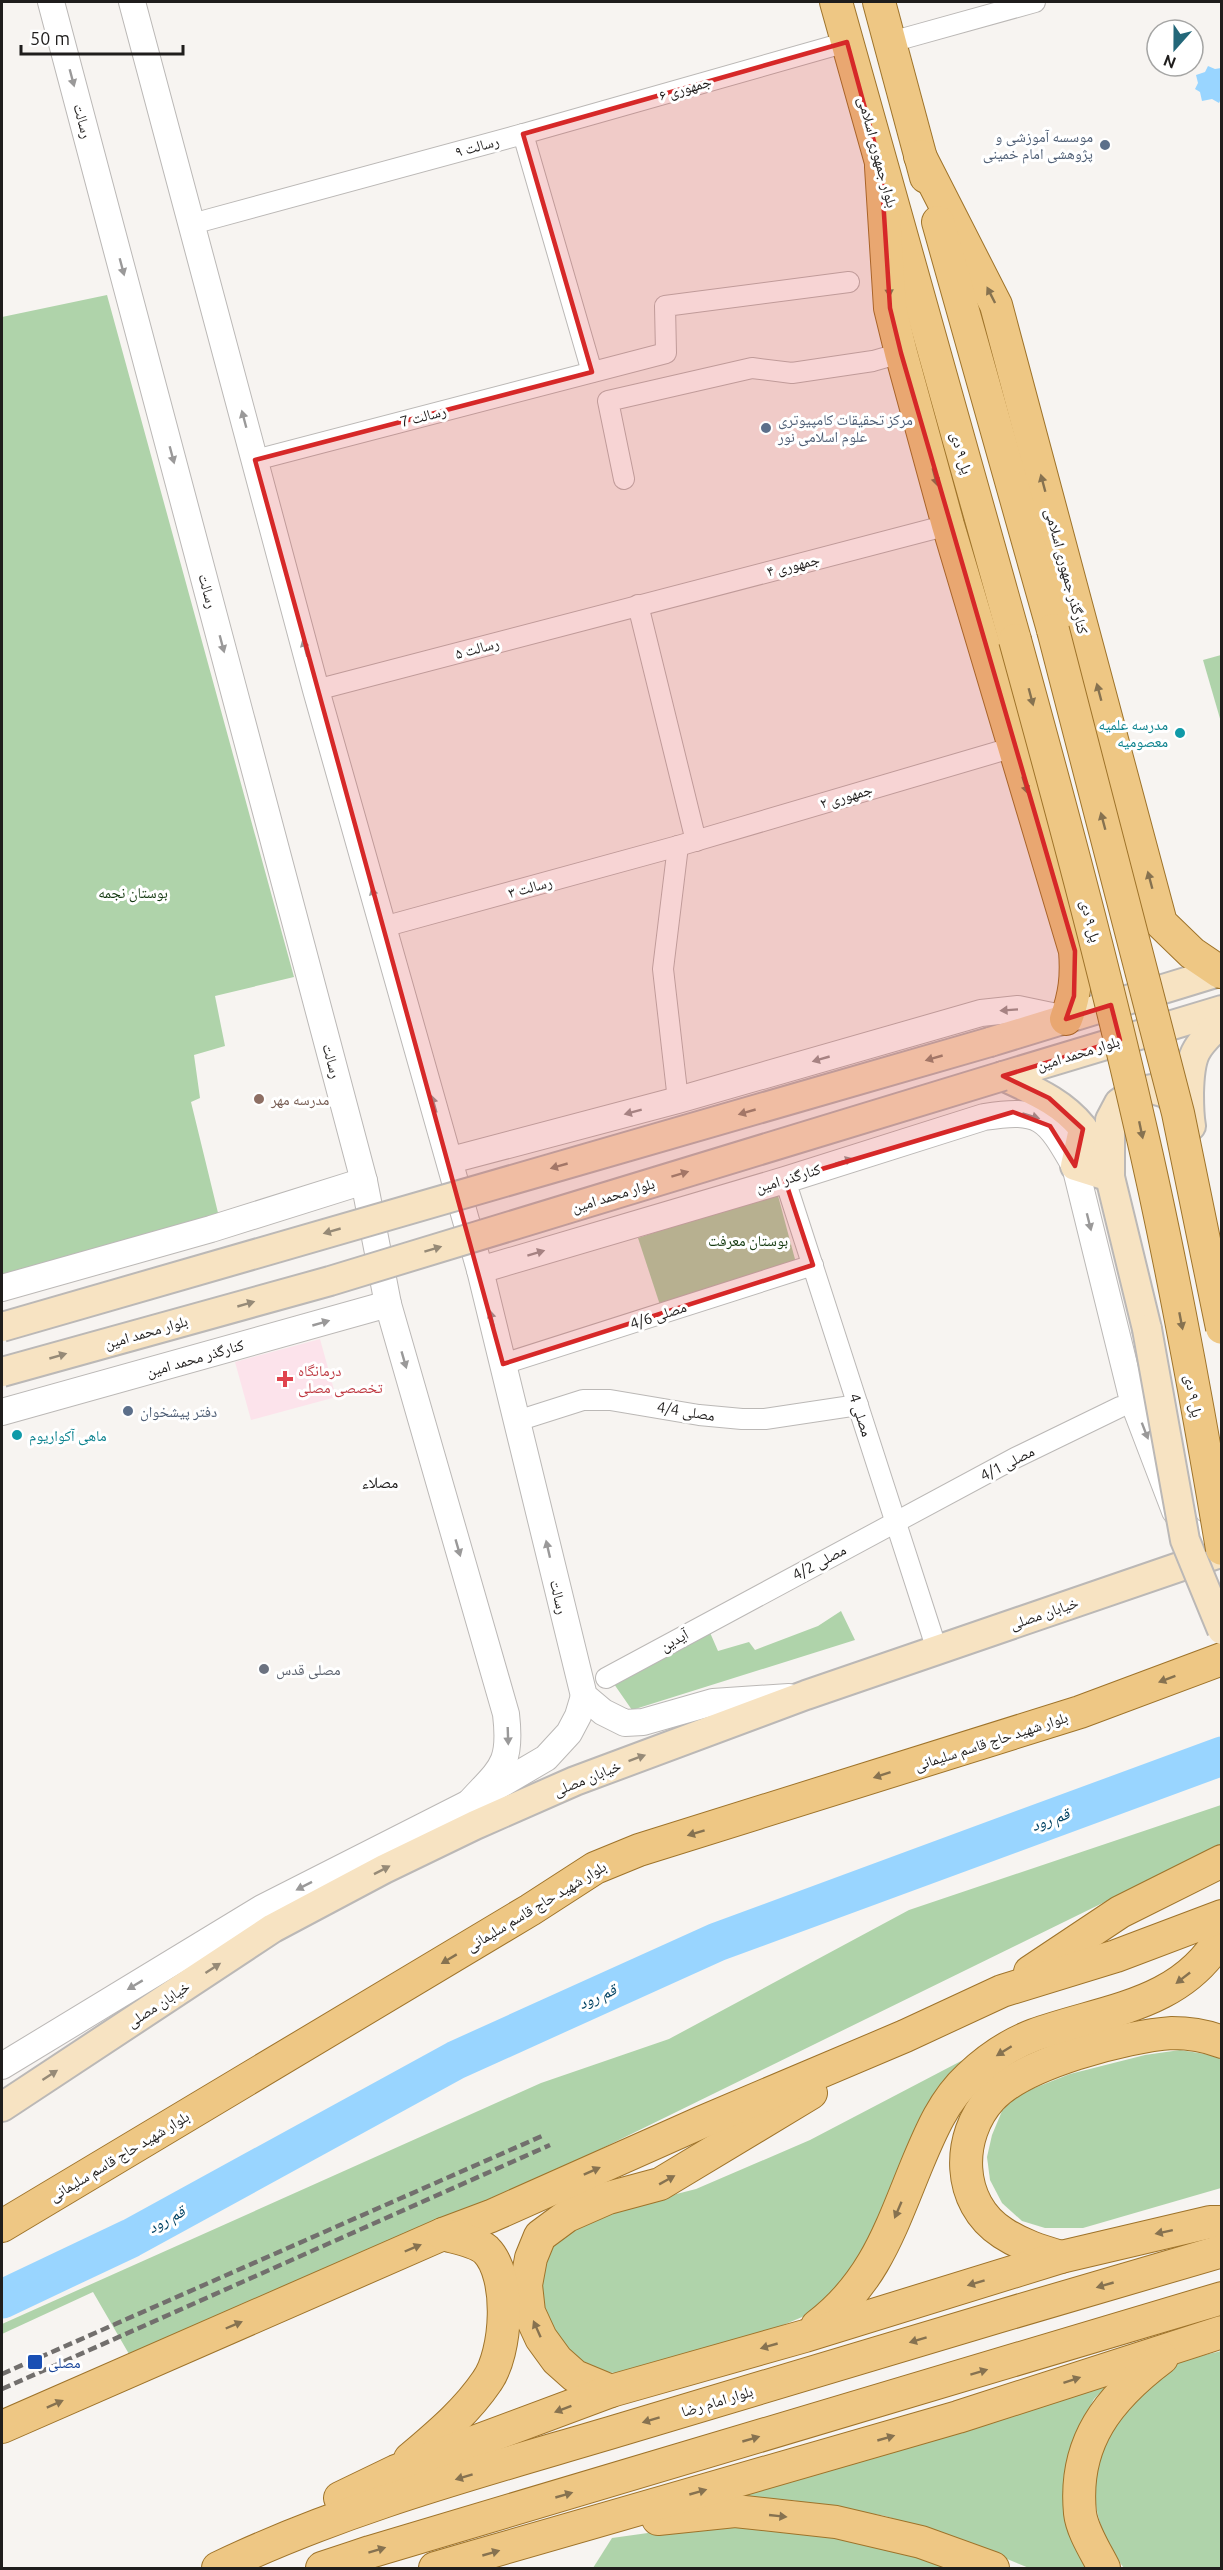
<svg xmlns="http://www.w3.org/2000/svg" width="1223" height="2570" font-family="Ubuntu,'Noto Naskh Arabic',sans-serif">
<rect width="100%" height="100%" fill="#f7f4f1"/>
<path fill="#fce3eb" d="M 320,1339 L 336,1397 L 251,1420 L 235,1362 Z"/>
<g fill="#afd3aa">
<path d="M 107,295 L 294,977 L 215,996 L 225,1046 L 194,1055 L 200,1098 L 191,1102 L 220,1221 L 2,1276 L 2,317 Z"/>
<path d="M 1221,655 L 1222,655 L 1221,722 L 1203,660 Z"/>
<path d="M 777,1192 L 796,1263 L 660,1305 L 638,1238 Z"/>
<path d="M 841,1611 L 855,1640 L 632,1710 L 614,1684 L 708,1628 L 718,1651 L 749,1642 L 755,1650 L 818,1626 Z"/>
<path d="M 1221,1805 L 1221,1845 L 568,2165 L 129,2354 L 93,2292 L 2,2334 L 2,2324 L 541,2083 L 669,2039 L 909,1910 Z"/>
<path d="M 1180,2050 L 1211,2055 L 1221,2059 L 1221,2188 L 1083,2228 L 1045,2228 L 1022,2221 L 1002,2203 L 990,2180 L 987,2157 L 992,2135 L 1002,2111 L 1019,2094 L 1070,2074 L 1145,2055 Z"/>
<path d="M 963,2060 L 936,2092 L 870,2252 L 814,2312 L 769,2331 L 623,2374 L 598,2371 L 573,2361 L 539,2312 L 546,2245 L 571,2226 L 614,2210 L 696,2189 L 810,2140 Z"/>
<path d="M 1221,2351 L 1221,2568 L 1124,2568 C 1066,2495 1099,2400 1181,2362 C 1194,2357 1209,2354 1221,2351 Z"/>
<path d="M 1121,2372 L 1094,2399 L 1078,2429 L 1067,2461 L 1087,2568 L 1029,2568 L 954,2537 L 885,2516 L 791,2500 L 726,2498 Z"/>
<path d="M 743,2527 L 834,2535 L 904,2551 L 951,2568 L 593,2568 L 612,2538 L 655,2532 Z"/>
</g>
<path fill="#99d5ff" d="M 1208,66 L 1215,69 L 1221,68 L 1221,99 L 1219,103 L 1212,99 L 1202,101 L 1200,92 L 1195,89 L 1198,83 L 1196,75 L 1205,72 Z"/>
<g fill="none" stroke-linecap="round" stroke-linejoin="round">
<path stroke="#99d5ff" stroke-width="39" d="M 2,2299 L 131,2238 L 456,2060 L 717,1942 L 1222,1756"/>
<g stroke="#bbb8b6" stroke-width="22">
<g id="minor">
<path d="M 891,42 L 1035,2"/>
<path d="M 523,134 L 847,42"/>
<path d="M 192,224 L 523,134 L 592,372"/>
<path d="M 255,460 L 666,353 L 665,306 L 849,282"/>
<path d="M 624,479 L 608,401 L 752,368 L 792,373 L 873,361 L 901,353"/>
<path d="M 638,605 L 696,841"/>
<path d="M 316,690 L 948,525"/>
<path d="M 678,846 L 663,969 L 678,1100"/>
<path d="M 383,927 L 678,846 L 1014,747"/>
<path d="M 785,1180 L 937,1650"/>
<path d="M 503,1364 L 813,1265"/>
<path d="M 517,1421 L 583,1400 L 610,1400 L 699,1415 L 742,1419 L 765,1419 L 858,1405"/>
<path d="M 606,1678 L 1015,1458 L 1120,1407"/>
</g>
</g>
<g stroke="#bbb8b6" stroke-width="28">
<g id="tertiary">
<path d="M 51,2 L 364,1181 L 388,1304 L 506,1714 C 512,1765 501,1768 469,1803"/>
<path d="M 132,2 L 316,690 L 480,1270 L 584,1696 L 603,1712 L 625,1723 L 643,1722 L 713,1702 L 789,1697"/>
<path d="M 451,1160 L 678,1100 L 981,1013 L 1018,1009 L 1066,1019"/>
<path d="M 480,1270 L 785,1180 L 984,1117 C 1041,1108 1047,1117 1075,1166 L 1133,1401 L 1175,1511 L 1189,1530 L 1199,1536 L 1222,1539"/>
<path d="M 2,1288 L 211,1229 L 364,1181"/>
<path d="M 2,1412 L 388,1304"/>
<path d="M 2,2066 L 262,1908 L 469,1803 L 546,1758 L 569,1733 L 578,1716 L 584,1696"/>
</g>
</g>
<g stroke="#bbb8b6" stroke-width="32">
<g id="secondary">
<path d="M 990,1042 L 1222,971"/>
<path d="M 1003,1076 L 1222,1010"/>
<path d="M 1003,1076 C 1032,1090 1061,1101 1082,1127 C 1092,1140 1099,1157 1108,1172"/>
<path d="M 1191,1126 C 1189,1115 1189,1104 1189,1093 C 1190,1054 1194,1048 1222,1022"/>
<path d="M 1083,1129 L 1075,1166 L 1110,1177"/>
<path d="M 1147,1329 L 1110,1177 L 1110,1120 L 1119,1103 L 1135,1092 L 1152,1089 L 1166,1093 L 1185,1112"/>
<path d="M 2,2107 L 273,1928 L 384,1869 L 475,1825 L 575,1781 L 806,1695 L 1217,1554"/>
</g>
</g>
<g stroke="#9e732a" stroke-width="34">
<g id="primary">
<path d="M 836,2 L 1015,640"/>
<path d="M 879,2 L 926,177"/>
<path d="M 920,156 L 996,305 L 1161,923 L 1192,953 L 1220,972"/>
<path d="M 881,167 L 890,308 L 901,353 L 948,525 L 1075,951 C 1077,976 1075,995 1066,1019"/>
<path d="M 938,222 L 1053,630"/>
<path d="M 1030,1972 L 1120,1912 L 1222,1861"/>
<path d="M 2,2226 L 530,1910 L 595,1868 L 639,1850 L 1080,1712 L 1222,1659"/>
<path d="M 1061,2257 C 1041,2251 1021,2245 1003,2233 C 956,2203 956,2136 991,2098 C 1023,2063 1126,2036 1172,2033 C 1188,2033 1207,2036 1222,2042"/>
<path d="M 817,2326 C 875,2282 891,2227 918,2162 C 931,2131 944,2100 969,2077 C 988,2059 1010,2044 1034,2035 C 1102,2010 1182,2007 1222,1935"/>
<path d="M 611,2391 L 575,2376 L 557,2360 L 541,2338 L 529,2312 L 526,2285 L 531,2258 L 540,2236 L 567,2216 L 608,2198 L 660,2184 L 811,2093"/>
<path d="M 2,2427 L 443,2234 L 491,2216 L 702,2122 L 905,2036 L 1002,1991 L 1116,1956 L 1222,1916"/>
<path d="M 410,2459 C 438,2435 466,2412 487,2381 C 507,2353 512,2276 486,2250 C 476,2241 456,2238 443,2234"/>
<path d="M 340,2498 L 396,2471 L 611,2391 L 805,2336 L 1061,2257 L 1210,2222 L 1222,2222"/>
<path d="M 658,2519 L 735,2511 L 836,2522 L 921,2542 L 993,2568"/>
<path d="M 218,2568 C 347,2506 486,2470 623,2429 C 822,2369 1022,2309 1222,2251"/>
<path d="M 322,2568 L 370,2552 L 1222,2298"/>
<path d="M 435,2568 L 958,2417 L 1222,2332"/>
<path d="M 1104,2568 C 1096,2552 1082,2531 1080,2513 C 1073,2442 1109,2398 1162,2358"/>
</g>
</g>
<use href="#minor" stroke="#fff" stroke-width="20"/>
<use href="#tertiary" stroke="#fff" stroke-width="26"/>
<use href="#secondary" stroke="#f7e3c2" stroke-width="28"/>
<use href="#primary" stroke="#eec784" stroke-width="32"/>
<g stroke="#726f6d" stroke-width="4.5" stroke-dasharray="9 4.5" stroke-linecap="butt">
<path d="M 2,2374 L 542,2136"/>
<path d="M 2,2389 L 550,2145"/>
</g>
<g stroke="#bbb8b6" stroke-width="32" stroke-linecap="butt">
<g id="secondary-bridge">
<path d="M 2,1327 L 990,1042"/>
<path d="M 1147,1329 L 1185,1540 L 1222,1630"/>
<path d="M 2,1372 L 330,1281 L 1003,1076"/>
</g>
</g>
<g stroke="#9e732a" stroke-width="34" stroke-linecap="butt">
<g id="primary-bridge">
<path d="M 1053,630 L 1178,1113 L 1222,1328"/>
<path d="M 1015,640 C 1059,800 1102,959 1139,1121 C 1172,1262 1198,1406 1222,1549"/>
</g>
</g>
<use href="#secondary-bridge" stroke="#f7e3c2" stroke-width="28"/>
<use href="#primary-bridge" stroke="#eec784" stroke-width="32"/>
</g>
<defs><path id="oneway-solid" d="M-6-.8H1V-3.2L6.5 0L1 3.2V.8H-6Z" transform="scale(1.5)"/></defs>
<g fill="#9a9999">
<use href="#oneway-solid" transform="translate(72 78) rotate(75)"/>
<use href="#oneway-solid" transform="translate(122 267) rotate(75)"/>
<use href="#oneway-solid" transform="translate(244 419) rotate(-105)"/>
<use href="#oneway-solid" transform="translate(172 455) rotate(75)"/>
<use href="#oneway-solid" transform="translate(222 644) rotate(75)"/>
<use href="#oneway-solid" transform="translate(305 648) rotate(-105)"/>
<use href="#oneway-solid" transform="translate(374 896) rotate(-106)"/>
<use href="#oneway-solid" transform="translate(1009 1010) rotate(176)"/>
<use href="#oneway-solid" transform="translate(821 1059) rotate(164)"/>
<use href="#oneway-solid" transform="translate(434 1104) rotate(-106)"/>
<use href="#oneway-solid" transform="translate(633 1112) rotate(165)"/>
<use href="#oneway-solid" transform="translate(1031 1116) rotate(17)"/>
<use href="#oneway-solid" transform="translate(844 1161) rotate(-17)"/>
<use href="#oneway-solid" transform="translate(1089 1222) rotate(76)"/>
<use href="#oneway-solid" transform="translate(536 1253) rotate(-17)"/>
<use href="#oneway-solid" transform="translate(492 1319) rotate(-104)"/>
<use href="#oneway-solid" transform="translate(321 1323) rotate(-16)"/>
<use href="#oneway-solid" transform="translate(404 1360) rotate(74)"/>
<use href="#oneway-solid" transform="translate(1145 1431) rotate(69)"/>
<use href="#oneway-solid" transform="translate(458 1548) rotate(74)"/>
<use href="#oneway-solid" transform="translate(548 1549) rotate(-103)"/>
<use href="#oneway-solid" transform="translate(508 1736) rotate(88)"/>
<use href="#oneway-solid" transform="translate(304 1886) rotate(153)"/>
<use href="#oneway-solid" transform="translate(135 1985) rotate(149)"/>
</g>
<g fill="#867250">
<use href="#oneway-solid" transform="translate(889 288) rotate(86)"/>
<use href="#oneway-solid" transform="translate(991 295) rotate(-117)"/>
<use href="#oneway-solid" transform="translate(935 477) rotate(75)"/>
<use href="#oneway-solid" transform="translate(1043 483) rotate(-105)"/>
<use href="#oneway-solid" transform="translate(1099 692) rotate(-105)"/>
<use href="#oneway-solid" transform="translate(1031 697) rotate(75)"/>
<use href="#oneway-solid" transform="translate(1025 785) rotate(73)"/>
<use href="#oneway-solid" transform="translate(1103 821) rotate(-105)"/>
<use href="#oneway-solid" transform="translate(1150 880) rotate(-105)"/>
<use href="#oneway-solid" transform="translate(1141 1130) rotate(78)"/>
<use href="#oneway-solid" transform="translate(1181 1321) rotate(79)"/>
<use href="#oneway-solid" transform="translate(1167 1679) rotate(159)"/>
<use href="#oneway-solid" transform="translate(882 1775) rotate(162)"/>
<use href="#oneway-solid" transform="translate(696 1833) rotate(163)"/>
<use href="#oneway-solid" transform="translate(449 1959) rotate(149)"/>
<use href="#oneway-solid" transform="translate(1183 1978) rotate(142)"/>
<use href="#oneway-solid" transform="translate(1004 2051) rotate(148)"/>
<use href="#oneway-solid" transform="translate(592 2171) rotate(-24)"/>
<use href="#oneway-solid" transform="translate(667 2180) rotate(-29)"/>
<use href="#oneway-solid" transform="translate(898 2210) rotate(113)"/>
<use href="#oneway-solid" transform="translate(1164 2232) rotate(168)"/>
<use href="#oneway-solid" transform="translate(413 2248) rotate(-23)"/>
<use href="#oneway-solid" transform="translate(976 2283) rotate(163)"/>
<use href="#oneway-solid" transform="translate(1105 2285) rotate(164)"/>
<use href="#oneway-solid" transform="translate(234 2325) rotate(-23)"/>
<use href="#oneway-solid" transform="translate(537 2329) rotate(-114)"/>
<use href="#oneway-solid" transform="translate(918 2340) rotate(163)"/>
<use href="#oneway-solid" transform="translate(769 2346) rotate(164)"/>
<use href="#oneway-solid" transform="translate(979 2372) rotate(-17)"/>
<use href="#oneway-solid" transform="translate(1072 2380) rotate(-18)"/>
<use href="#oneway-solid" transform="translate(55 2404) rotate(-24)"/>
<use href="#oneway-solid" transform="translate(563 2409) rotate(159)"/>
<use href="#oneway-solid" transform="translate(651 2420) rotate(163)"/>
<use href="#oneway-solid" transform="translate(886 2438) rotate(-16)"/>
<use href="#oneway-solid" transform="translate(751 2439) rotate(-16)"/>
<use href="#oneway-solid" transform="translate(464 2477) rotate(163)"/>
<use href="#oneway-solid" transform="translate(698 2492) rotate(-16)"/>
<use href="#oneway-solid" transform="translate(564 2495) rotate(-16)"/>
<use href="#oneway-solid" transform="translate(778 2516) rotate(6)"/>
<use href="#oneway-solid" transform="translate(377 2550) rotate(-17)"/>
<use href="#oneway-solid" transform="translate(491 2553) rotate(-16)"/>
</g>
<g fill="#968a77">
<use href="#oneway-solid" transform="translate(934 1058) rotate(164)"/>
<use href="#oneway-solid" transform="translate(747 1112) rotate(164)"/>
<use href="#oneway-solid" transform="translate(559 1166) rotate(164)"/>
<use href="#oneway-solid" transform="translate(680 1174) rotate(-17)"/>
<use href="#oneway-solid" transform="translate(332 1231) rotate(164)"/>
<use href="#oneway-solid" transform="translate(433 1249) rotate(-17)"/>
<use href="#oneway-solid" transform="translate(246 1304) rotate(-16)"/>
<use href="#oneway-solid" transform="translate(58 1356) rotate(-16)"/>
<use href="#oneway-solid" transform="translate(637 1758) rotate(-20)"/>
<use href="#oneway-solid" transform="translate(382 1870) rotate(-27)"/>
<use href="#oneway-solid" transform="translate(213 1968) rotate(-33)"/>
<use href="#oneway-solid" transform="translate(50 2075) rotate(-33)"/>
</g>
<path fill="#d62828" fill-opacity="0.2" stroke="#d62828" stroke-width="4.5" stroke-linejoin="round" d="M 847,42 L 881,167 L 890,308 L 901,353 L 1075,951 L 1074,996 L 1066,1019 L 1111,1005 L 1120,1040 L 1003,1076 L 1049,1098 L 1083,1129 L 1075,1166 L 1050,1126 L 1013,1112 L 785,1180 L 813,1265 L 503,1364 L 255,460 L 592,372 L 523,134 Z"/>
<g fill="#5c6f8a" stroke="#fff" stroke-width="2">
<circle cx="1105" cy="145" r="6"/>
<circle cx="766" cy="428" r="6"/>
<circle cx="128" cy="1411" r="6"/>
</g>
<g fill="#0f9aa8" stroke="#fff" stroke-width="2">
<circle cx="1180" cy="733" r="6"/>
<circle cx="17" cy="1435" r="6"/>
</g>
<circle fill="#8d6e63" stroke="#fff" stroke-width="2" cx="259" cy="1099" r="6"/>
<path fill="#e0444e" stroke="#fff" stroke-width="2" d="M282 1370h6v6h6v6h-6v6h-6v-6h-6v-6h6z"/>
<circle fill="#6b7280" stroke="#fff" stroke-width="2" cx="264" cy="1669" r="6"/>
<rect fill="#1a4fb4" stroke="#fff" stroke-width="2" x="27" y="2354" width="16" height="16" rx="3"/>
<g text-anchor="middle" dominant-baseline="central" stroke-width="6" stroke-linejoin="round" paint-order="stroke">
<g font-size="15" fill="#1f1d1c" stroke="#fff">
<text transform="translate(685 88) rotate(-16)">جمهوری ۶</text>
<text transform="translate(83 121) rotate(75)">رسالت</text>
<text transform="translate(477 146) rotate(-15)">رسالت ۹</text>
<text transform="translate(878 152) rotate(75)">بلوار جمهوری اسلامی</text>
<text transform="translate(423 416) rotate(-15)">رسالت 7</text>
<text transform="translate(962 453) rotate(74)">پل ۹ دی</text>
<text transform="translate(793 565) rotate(-14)">جمهوری ۴</text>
<text transform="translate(1067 571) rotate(75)">کنارگذر جمهوری اسلامی</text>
<text transform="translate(208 591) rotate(75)">رسالت</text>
<text transform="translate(477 648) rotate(-15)">رسالت ۵</text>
<text transform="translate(846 796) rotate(-16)">جمهوری ۲</text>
<text transform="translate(530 887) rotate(-15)">رسالت ۳</text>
<text transform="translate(1091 921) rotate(76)">پل ۹ دی</text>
<text transform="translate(1078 1053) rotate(-17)">بلوار محمد امین</text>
<text transform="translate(332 1061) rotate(75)">رسالت</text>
<text transform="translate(788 1178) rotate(-17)">کنارگذر امین</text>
<text transform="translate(613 1195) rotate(-17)">بلوار محمد امین</text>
<text transform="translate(658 1315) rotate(-18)">مصلی 4/6</text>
<text transform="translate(146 1332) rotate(-16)">بلوار محمد امین</text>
<text transform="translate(195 1358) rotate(-16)">کنارگذر محمد امین</text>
<text transform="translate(1194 1396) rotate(80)">پل ۹ دی</text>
<text transform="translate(686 1411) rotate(9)">مصلی 4/4</text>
<text transform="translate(861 1415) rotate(72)">مصلی 4</text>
<text transform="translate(1007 1463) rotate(-27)">مصلی 4/1</text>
<text transform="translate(819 1562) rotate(-28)">مصلی 4/2</text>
<text transform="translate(559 1597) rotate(77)">رسالت</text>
<text transform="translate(1044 1613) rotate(-19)">خیابان مصلی</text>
<text transform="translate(674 1640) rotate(-29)">آیدین</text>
<text transform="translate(991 1741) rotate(-18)">بلوار شهید حاج قاسم سلیمانی</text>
<text transform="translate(587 1778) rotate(-22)">خیابان مصلی</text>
<text transform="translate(536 1906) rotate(-31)">بلوار شهید حاج قاسم سلیمانی</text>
<text transform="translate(158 2004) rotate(-33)">خیابان مصلی</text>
<text transform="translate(119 2156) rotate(-31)">بلوار شهید حاج قاسم سلیمانی</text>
<text transform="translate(717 2401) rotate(-17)">بلوار امام رضا</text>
</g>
<g font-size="15" fill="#4e5e75" stroke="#fff" text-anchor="start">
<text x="1093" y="136" text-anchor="end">موسسه آموزشی و<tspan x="1093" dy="17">پژوهشی امام خمینی</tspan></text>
<text x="778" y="419">مرکز تحقیقات کامپیوتری<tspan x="778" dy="17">علوم اسلامی نور</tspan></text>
<text x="140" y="1411">دفتر پیشخوان</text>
</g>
<g font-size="15" fill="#0d838f" stroke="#fff" text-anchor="end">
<text x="1168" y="724">مدرسه علمیه<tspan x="1168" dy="17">معصومیه</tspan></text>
<text x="29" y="1435" text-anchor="start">ماهی آکواریوم</text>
</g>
<g font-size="15" fill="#13390f" stroke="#fff">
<text x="133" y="892">بوستان نجمه</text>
<text x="748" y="1240">بوستان معرفت</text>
</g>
<g font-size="15" fill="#785e54" stroke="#fff" text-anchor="start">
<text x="271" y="1099">مدرسه مهر</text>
</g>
<g font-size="15" fill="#be3a42" stroke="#fff" text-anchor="start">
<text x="298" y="1370">درمانگاه<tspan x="298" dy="17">تخصصی مصلی</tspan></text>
</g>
<g font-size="15" fill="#5b616d" stroke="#fff" text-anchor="start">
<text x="276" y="1669">مصلی قدس</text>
</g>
<g font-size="15" fill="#164399" stroke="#fff" text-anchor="start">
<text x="48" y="2362">مصلی</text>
</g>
<g font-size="16" fill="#1f1d1c" stroke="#fff">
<text x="380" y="1482">مصلاء</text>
</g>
<g font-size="16" font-style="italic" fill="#004263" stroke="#fff">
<text transform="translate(1050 1819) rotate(-20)">قم رود</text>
<text transform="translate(597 1996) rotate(-24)">قم رود</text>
<text transform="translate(166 2219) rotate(-29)">قم رود</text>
</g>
</g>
<rect width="1223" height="2570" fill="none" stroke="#1f1d1c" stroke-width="6"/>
<g transform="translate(1175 48) rotate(201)"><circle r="28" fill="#ffffff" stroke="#a5a5a4" stroke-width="1.5"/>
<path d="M0-4.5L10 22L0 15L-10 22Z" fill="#236779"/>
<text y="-9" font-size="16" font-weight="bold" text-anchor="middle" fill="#1f1d1c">N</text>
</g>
<path d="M21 45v9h162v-9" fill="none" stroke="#1f1d1c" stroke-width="3"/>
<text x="30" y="45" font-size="18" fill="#1f1d1c" stroke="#ffffff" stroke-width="4.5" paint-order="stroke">50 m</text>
</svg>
